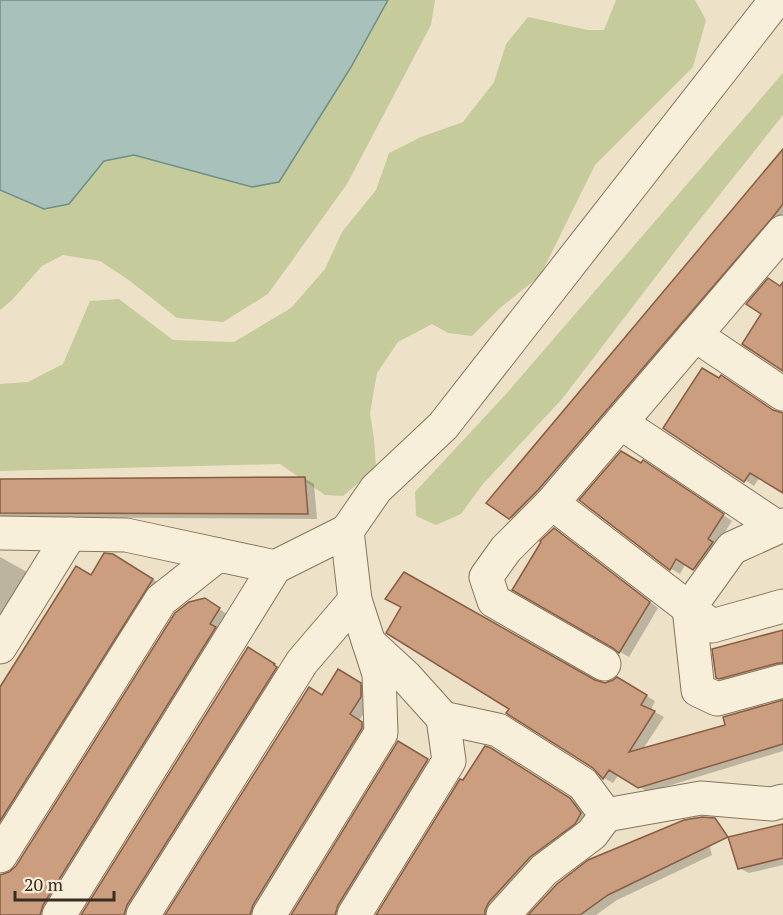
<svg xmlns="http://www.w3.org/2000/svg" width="783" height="915" font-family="'PT Serif',serif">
<rect width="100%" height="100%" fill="#ede2c7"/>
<g fill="#c5cb9b">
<path d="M 388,0 L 435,0 L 431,25 L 347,184 L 268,294 L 223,322 L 177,318 L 130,281 L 100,261 L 63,255 L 42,266 L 12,300 L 0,310 L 0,190 L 44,209 L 69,204 L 104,161 L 134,155 L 252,187 L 279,182 L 351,67 Z"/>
<path d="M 616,0 L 695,0 L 706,20 L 693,67 L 595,165 L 540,276 L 500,308 L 472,336 L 448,333 L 432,324 L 398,342 L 377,373 L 370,413 L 374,439 L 376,468 L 343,496 L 325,495 L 280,464 L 0,471 L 0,384 L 28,382 L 63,364 L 90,301 L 119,299 L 173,340 L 234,342 L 291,308 L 325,269 L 342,232 L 376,190 L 389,153 L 421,137 L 463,122 L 494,82 L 506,44 L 528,17 L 588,30 L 604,30 Z"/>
<path d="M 783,73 L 783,115 L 690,232 L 562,399 L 483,484 L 461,514 L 436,525 L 416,516 L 415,492 L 506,394 Z"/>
</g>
<path fill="#a8c1ba" stroke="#6e9088" stroke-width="1.5" d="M 0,0 L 388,0 L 351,67 L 279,182 L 252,187 L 134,155 L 104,161 L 69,204 L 44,209 L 0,190 Z"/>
<g fill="#0003">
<path d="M 783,152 L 783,220 L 520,523 L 488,503 Z"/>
<path d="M 775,412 L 783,414 L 783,492 L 760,477 L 754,486 L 665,428 Z"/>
<path d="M 642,465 L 652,467 L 732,521 L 716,546 L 704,574 L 686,563 L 680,574 L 670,568 Z"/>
<path d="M 305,479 L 314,484 L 317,519 L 0,517 L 0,480 Z"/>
<path d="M 563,535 L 658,608 L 629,657 L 620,652 L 614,647 Z"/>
<path d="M 0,557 L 27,572 L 0,623 Z"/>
<path d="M 123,561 L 162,585 L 0,841 L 0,690 L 92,577 Z"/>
<path d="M 215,606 L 228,615 L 51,915 L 0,915 L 0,876 L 9,874 L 17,867 Z"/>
<path d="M 783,631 L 783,669 L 729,684 L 717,677 Z"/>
<path d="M 248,649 L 283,670 L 135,915 L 83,915 Z"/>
<path d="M 338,671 L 370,690 L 370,702 L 359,721 L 371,729 L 261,915 L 167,915 L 322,696 Z"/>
<path d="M 594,682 L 605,684 L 627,684 L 655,701 L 651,710 L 664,717 L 643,749 L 727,726 L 783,702 L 783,751 L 648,792 L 619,774 L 613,783 L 604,778 L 594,767 Z"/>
<path d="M 398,743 L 437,766 L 346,915 L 293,915 Z"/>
<path d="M 500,755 L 579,805 L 590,819 L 494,915 L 378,915 L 464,782 Z"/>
<path d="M 704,825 L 712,855 L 617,900 L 596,915 L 530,915 Z"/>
<path d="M 783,826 L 783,865 L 749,873 L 739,868 Z"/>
</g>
<g fill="#ca9e7e" stroke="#875e43" stroke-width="1.5">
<path d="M 783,149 L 783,204 L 772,218 L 538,490 L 509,519 L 486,503 Z"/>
<path d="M 768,278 L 780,286 L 783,282 L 783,371 L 742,344 L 761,314 L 746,304 Z"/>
<path d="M 702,368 L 719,378 L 721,375 L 773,410 L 783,413 L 783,493 L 750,473 L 744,482 L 663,428 Z"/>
<path d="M 621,451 L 641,463 L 643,460 L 724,514 L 708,539 L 713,542 L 693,570 L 676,559 L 670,570 L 579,500 Z"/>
<path d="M 305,477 L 308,514 L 0,513 L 0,479 Z"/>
<path d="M 554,528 L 650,602 L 619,653 L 613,648 L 512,590 L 541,542 L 540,541 Z"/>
<path d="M 104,553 L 113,554 L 153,579 L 0,821 L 0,687 L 76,566 L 91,575 Z"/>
<path d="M 404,572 L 595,680 L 605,683 L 613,680 L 617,677 L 647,695 L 641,705 L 655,711 L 629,752 L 725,725 L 723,717 L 783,700 L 783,744 L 638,788 L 609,770 L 603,779 L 593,768 L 506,713 L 509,709 L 386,633 L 401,607 L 385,599 Z"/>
<path d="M 205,598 L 220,608 L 210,624 L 216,627 L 43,905 L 40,915 L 0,915 L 0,875 L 9,872 L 16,866 L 175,613 L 189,602 Z"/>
<path d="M 783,630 L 783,663 L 778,663 L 719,679 L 716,678 L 712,649 Z"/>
<path d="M 248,647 L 275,664 L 274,665 L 277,667 L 127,905 L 124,915 L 81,915 Z"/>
<path d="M 338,669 L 361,683 L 361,697 L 350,714 L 362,722 L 362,728 L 253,905 L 250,915 L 165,915 L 309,687 L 322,695 Z"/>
<path d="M 398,741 L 428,759 L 338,905 L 335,915 L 291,915 Z"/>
<path d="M 485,746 L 491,748 L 570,798 L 581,813 L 575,824 L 530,857 L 489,902 L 485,910 L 485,915 L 376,915 L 460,779 L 463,780 Z"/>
<path d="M 702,817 L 715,818 L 728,837 L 608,895 L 580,915 L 528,915 L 557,884 L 588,860 L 684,820 Z"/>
<path d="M 783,824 L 783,858 L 738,869 L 728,837 Z"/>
</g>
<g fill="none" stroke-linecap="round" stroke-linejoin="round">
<g stroke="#88745d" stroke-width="35">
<g id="minor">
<path d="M 783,232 L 552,503 L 712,626 L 783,606"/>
<path d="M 695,335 L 783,394"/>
<path d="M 621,423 L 777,527"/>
<path d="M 552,503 L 506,549 L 486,577 L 494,601 L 604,664"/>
<path d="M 783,525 L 732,548 L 689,608 L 698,690 L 717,699 L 783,681"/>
<path d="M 0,533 L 126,535 L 275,567 L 347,531"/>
<path d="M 369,643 L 406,677 L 443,718 L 498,730 L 583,784 L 606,815 L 592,834 L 544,870 L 503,915"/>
<path d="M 0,647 L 70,534"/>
<path d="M 606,815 L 701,798 L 772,804 L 783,801"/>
<path d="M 0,856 L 161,600 L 218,555"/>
<path d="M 59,915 L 275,567"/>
<path d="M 143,915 L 302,662 L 355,600"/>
<path d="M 269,915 L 381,733 L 379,674 L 355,600 L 347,531 L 376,489 L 443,426 L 776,0"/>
<path d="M 354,915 L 449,761 L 443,718"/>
</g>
</g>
<use href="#minor" stroke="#f8efda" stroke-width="33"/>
</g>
<path d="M15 891v9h99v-9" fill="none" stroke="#392c20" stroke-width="3"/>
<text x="24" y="891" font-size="18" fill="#392c20" stroke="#f5ecd6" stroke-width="4.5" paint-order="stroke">20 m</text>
</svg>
